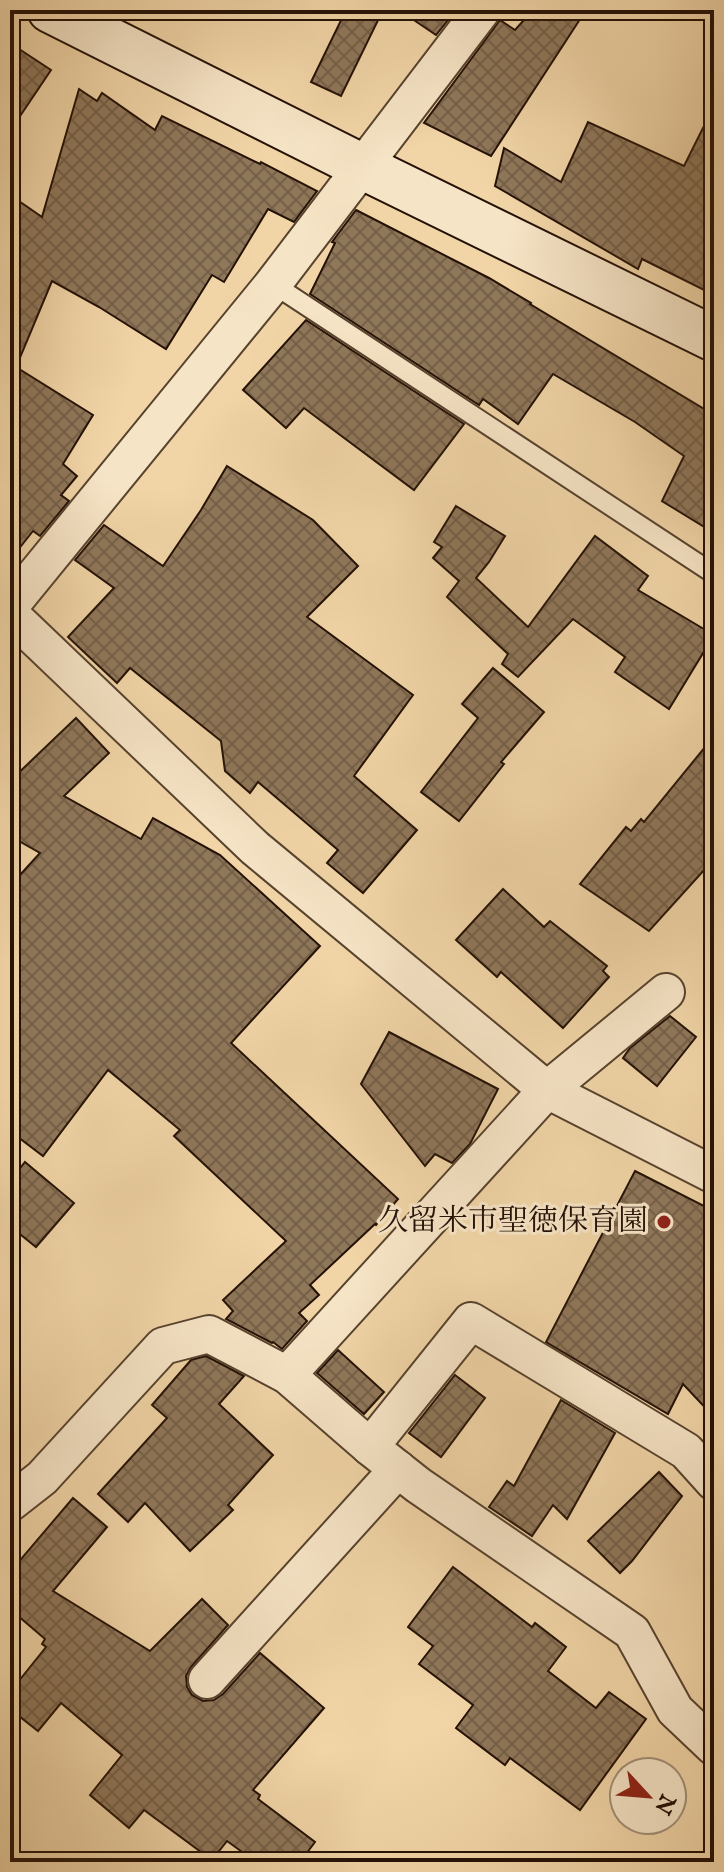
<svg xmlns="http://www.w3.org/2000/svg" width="724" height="1872" font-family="'IM FELL English','Noto Serif JP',serif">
<defs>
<pattern id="building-cross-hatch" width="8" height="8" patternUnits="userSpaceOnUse" patternTransform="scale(2)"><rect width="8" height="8" fill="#8f775a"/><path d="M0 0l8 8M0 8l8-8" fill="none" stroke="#756048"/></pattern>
</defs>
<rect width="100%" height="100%" fill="#f1d5a7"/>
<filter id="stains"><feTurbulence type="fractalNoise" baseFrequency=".0025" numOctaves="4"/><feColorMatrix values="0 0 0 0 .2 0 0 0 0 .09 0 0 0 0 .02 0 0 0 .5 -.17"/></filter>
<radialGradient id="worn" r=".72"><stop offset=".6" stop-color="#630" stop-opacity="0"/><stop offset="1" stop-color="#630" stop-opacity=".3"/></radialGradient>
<g fill="url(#building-cross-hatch)" stroke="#241106" stroke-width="2">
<path d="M 346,10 L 383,10 L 341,96 L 311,82 Z"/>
<path d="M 399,10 L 456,10 L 436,35 Z"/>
<path d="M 533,10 L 586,10 L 491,156 L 424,123 L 500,20 L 515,30 Z"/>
<path d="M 10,43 L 51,70 L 10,131 Z"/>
<path d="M 79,89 L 97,101 L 102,93 L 155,130 L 162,116 L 260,164 L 261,162 L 317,191 L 294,222 L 268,209 L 224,282 L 212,275 L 166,349 L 99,307 L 52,281 L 16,367 L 93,415 L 63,464 L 77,476 L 61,495 L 69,501 L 40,536 L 33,531 L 10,560 L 10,195 L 42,217 Z"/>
<path d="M 714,106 L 714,295 L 642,259 L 638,269 L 495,186 L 504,148 L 561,182 L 588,122 L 684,166 Z"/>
<path d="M 356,210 L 489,278 L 531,303 L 530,304 L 706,410 L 714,394 L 714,533 L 662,501 L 684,456 L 635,422 L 553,374 L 518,424 L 483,399 L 479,405 L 310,294 L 335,243 L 332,242 Z"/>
<path d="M 306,320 L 464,424 L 414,490 L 304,408 L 286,428 L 243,390 Z"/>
<path d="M 227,466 L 313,520 L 358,566 L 307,617 L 413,695 L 354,776 L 417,830 L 363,893 L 327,863 L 338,850 L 258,782 L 250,793 L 225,771 L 221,741 L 130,668 L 117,683 L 68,637 L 114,588 L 75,560 L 104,525 L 163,566 L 201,510 Z"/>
<path d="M 456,506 L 505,536 L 489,562 L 476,578 L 528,627 L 595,536 L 648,576 L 638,590 L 714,635 L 669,709 L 615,672 L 625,657 L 573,619 L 518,677 L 502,664 L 508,654 L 447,597 L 459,581 L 433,558 L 442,547 L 434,542 Z"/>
<path d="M 493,668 L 544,712 L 501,762 L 504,764 L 459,821 L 421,792 L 478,718 L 462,704 Z"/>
<path d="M 76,718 L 109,753 L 64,796 L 141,839 L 153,818 L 220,855 L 320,946 L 231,1043 L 398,1199 L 376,1225 L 375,1224 L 310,1285 L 319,1295 L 299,1313 L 307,1321 L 282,1349 L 273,1342 L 272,1343 L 226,1319 L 233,1311 L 223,1300 L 286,1241 L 174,1136 L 180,1130 L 108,1070 L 43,1156 L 10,1131 L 10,886 L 40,853 L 10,836 L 10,781 Z"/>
<path d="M 714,736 L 714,859 L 649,931 L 580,884 L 626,827 L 631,831 L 641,819 L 644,822 Z"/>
<path d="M 503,889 L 544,927 L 550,921 L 607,966 L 603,971 L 609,977 L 563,1028 L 501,972 L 497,977 L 456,940 Z"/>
<path d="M 670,1016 L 696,1037 L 657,1086 L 623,1058 L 630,1048 Z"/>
<path d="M 389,1032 L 498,1089 L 470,1144 L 452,1163 L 435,1154 L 425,1166 L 361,1084 Z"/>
<path d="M 25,1162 L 74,1203 L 36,1247 L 10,1226 L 10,1181 Z"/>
<path d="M 635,1171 L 714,1211 L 714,1417 L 683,1384 L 668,1414 L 546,1342 Z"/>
<path d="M 338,1350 L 384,1392 L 364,1414 L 317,1373 Z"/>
<path d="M 206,1356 L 244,1376 L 219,1404 L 273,1455 L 228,1505 L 233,1510 L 190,1551 L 145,1503 L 128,1522 L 98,1494 L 167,1418 L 152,1405 L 191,1360 Z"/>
<path d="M 455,1375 L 485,1398 L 441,1457 L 409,1433 Z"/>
<path d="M 561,1400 L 615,1433 L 567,1519 L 553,1505 L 532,1536 L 489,1507 L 507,1481 L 514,1486 Z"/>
<path d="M 659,1472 L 682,1496 L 632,1561 L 620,1573 L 588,1541 Z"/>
<path d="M 73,1498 L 107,1527 L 53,1591 L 150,1651 L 202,1599 L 228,1625 L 191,1667 L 186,1676 L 187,1687 L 192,1695 L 203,1701 L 214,1700 L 223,1694 L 260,1653 L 324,1708 L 253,1790 L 260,1795 L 258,1799 L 315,1842 L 300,1862 L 256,1862 L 227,1841 L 212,1860 L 144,1810 L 129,1828 L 90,1795 L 122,1755 L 61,1703 L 38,1731 L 10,1709 L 10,1692 L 46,1647 L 42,1644 L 45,1639 L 10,1609 L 10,1572 Z"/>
<path d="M 453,1567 L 532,1627 L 535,1623 L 566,1647 L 548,1671 L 596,1708 L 609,1692 L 646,1719 L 580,1810 L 510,1758 L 505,1765 L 456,1728 L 473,1705 L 419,1664 L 433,1646 L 408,1627 Z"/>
</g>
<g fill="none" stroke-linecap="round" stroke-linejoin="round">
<g stroke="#57422e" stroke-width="22">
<path id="lane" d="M 273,284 L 714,574"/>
</g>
<g stroke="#57422e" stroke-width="40">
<g id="street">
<path d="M 10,606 L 273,284 L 482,10"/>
<path d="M 10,614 L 255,848 L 547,1090 L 714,1175"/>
<path d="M 287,1375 L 547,1090 L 666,992"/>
<path d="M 370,1447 L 471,1321 L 686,1451 L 714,1482"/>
<path d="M 10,1503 L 42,1478 L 163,1346 L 209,1334 L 287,1375 L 370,1447 L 418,1485 L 632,1632 L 675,1710 L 714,1747"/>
<path d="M 207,1680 L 398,1469"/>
</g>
</g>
<g stroke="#241106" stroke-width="48">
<path id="secondary" d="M 50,10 L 363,167 L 714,339"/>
</g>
<use href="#lane" stroke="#f6e4c6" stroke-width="18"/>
<use href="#street" stroke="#f6e4c6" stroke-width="36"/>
<use href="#secondary" stroke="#f6e4c6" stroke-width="44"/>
</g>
<circle fill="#8f2418" stroke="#f6e4c6" stroke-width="3" cx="664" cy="1222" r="8"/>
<g text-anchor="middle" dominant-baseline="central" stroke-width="6" stroke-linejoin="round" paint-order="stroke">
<g font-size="30" fill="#241106" stroke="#f6e4c6" text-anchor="end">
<text x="648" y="1222">久留米市聖徳保育園</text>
</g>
</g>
<rect width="724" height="1872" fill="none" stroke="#f1d5a7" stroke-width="40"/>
<rect x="12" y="12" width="700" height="1848" fill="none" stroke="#241106" stroke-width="4"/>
<rect x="20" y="20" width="684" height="1832" fill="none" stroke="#241106" stroke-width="2"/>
<g transform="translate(648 1796) rotate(116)"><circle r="38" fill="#f6e4c6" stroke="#a29079" stroke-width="2"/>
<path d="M0-6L14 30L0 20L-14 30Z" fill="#8f2418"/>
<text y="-12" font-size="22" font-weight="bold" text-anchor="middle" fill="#241106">N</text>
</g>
<rect width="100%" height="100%" filter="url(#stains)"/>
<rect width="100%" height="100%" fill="url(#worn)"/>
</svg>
